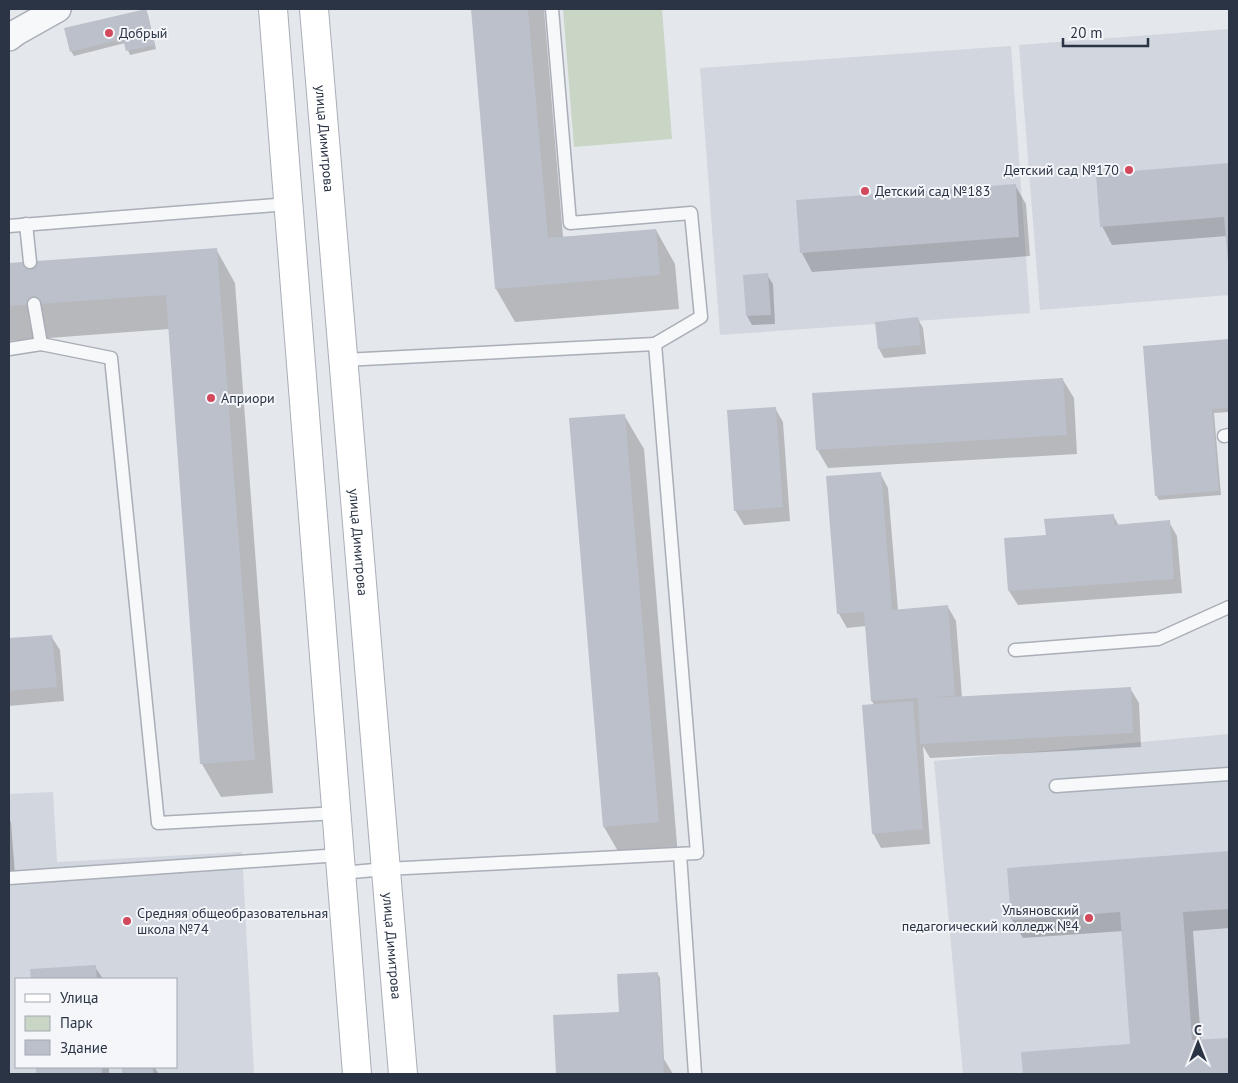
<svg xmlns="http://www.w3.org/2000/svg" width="1238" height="1083" font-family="'PT Sans',sans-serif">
<rect width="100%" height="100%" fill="#e4e7ec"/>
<g fill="#d2d6de" fill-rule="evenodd">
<path d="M 1229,29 L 1229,295 L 1040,310 L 1019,45 Z"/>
<path d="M 1011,46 L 1030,313 L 720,335 L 700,68 Z"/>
<path d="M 1229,734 L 1229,1074 L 963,1074 L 934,761 Z"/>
<path d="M 53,792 L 57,862 L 242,852 L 254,1074 L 9,1074 L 9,794 ZM 16,979 L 176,979 L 176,1067 L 16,1067 Z"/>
</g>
<path fill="#c9d6c5" d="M 563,9 L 662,9 L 672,139 L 574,147 Z"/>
<g fill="#0003">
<path d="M 472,9 L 544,9 L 563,237 L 656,230 L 675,264 L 679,309 L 515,322 L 496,289 Z"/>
<path d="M 146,10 L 148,15 L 156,49 L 130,55 L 125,43 L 74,56 L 71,51 Z"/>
<path d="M 1229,164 L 1229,264 L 1227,236 L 1112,245 L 1102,226 L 1097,175 Z"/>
<path d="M 1015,185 L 1026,204 L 1030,256 L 812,272 L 802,253 Z"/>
<path d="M 216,249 L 235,283 L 273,793 L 221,797 L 202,764 L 169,329 L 9,341 L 9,265 Z"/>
<path d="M 767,275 L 773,284 L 775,324 L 752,325 L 747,316 Z"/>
<path d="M 918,319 L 923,328 L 926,354 L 884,358 L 879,349 Z"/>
<path d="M 1229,340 L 1229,412 L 1214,413 L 1221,495 L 1159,500 L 1156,495 L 1144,347 Z"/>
<path d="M 1063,380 L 1074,398 L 1077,454 L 828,468 L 817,449 Z"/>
<path d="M 775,408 L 783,422 L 790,521 L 744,525 L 735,510 Z"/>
<path d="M 624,415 L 644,449 L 678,856 L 623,860 L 604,827 Z"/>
<path d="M 880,473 L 888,488 L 898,610 L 948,607 L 956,621 L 962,697 L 1130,688 L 1139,703 L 1141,747 L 930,758 L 923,746 L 930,844 L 881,848 L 873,833 L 874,705 L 872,701 L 866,626 L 847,628 L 839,614 Z"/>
<path d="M 1113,515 L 1119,526 L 1169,522 L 1177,536 L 1182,593 L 1018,605 L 1009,591 L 1047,536 Z"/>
<path d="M 51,636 L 60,650 L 64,701 L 9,706 L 9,640 Z"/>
<path d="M 9,819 L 11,822 L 15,875 L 9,875 Z"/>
<path d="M 1229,852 L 1229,928 L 1193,931 L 1201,1041 L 1229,1039 L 1229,1074 L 1024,1074 L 1022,1053 L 1131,1045 L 1123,931 L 1023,938 L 1012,920 L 1008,869 Z"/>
<path d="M 95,967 L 103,979 L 32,979 L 32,970 Z"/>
<path d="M 657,973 L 660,978 L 664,1059 L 673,1074 L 557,1074 L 554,1017 L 620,1013 Z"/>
<path d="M 37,1067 L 109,1067 L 109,1074 L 38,1074 Z"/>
<path d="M 123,1067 L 154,1067 L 159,1074 L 123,1074 Z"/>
</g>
<g fill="#bbc0ca">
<path d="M 146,9 L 155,45 L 126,51 L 123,39 L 70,52 L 64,28 Z"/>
<path d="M 471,9 L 528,9 L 548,238 L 656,229 L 660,275 L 495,289 Z"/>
<path d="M 1229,163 L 1229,262 L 1228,262 L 1224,217 L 1100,227 L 1096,174 Z"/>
<path d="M 1016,184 L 1019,237 L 800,253 L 796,200 Z"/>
<path d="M 217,248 L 255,760 L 200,764 L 166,295 L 9,306 L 9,263 Z"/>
<path d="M 768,273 L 771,315 L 746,316 L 743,275 Z"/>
<path d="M 918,317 L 921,345 L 878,349 L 875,322 Z"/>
<path d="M 1229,339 L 1229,408 L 1212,409 L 1219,491 L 1155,496 L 1143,346 Z"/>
<path d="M 1063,378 L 1067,435 L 816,450 L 812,393 Z"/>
<path d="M 776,407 L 783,507 L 734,511 L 727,410 Z"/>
<path d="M 625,414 L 659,822 L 603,827 L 569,418 Z"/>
<path d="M 881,472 L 892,610 L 948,605 L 955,695 L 933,698 L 1131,687 L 1133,733 L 920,744 L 918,698 L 871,701 L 864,612 L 837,614 L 826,476 Z"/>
<path d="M 1114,514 L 1114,525 L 1170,520 L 1174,579 L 1008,591 L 1004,538 L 1046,535 L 1044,519 Z"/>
<path d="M 52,635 L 57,687 L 9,691 L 9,638 Z"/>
<path d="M 913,701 L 923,829 L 872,834 L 862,705 Z"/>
<path d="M 1229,851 L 1229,909 L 1183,912 L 1192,1040 L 1229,1038 L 1229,1074 L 1023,1074 L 1021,1052 L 1130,1044 L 1120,912 L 1011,920 L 1007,868 Z"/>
<path d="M 96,965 L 97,979 L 31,979 L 30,969 Z"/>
<path d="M 658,972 L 664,1074 L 556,1074 L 553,1015 L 619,1012 L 617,974 Z"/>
<rect x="36" y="1067" width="66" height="7"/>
<rect x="122" y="1067" width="31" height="7"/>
</g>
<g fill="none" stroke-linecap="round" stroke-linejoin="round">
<g stroke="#a9aeb7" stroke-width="15">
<g id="service">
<path d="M 26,224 L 30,262"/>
<path d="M 9,226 L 288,204"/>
<path d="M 34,304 L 41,344"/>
<path d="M 9,349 L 41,344 L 111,358 L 158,823 L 337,813"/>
<path d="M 344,360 L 655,344"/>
<path d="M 1224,436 L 1229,435"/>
<path d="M 1015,650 L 1158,639 L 1229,607"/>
<path d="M 1056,786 L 1229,774"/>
<path d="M 680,854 L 695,1074"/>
<path d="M 341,873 L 386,869 L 697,853 L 655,344 L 701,317 L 691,213 L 570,223 L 552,9"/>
<path d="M 9,878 L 340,855"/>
</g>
</g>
<g stroke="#a9aeb7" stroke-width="28">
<path id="minor" d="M 9,38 L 17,32 L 58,9"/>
</g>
<g stroke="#a9aeb7" stroke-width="30">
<g id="secondary">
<path d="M 273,9 L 357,1074"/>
<path id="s1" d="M 314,9 L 403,1074"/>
</g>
</g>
<use href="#service" stroke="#f7f8fa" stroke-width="12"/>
<use href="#minor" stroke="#f7f8fa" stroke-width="25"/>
<use href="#secondary" stroke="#fff" stroke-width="28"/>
</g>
<g fill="#d1495b" stroke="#f4f6f9" stroke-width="2">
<circle cx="109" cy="33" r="5"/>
<circle cx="1129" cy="170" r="5"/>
<circle cx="865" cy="191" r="5"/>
<circle cx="211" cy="398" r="5"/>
<circle cx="1089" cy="918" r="5"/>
<circle cx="127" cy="921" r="5"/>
</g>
<g text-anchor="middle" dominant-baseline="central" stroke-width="4" stroke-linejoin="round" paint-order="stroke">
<g font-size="14" fill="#2b3445" stroke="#f4f6f9" text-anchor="start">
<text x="119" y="33">Добрый</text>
<text x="1119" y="170" text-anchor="end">Детский сад №170</text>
<text x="875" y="191">Детский сад №183</text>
<text x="221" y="398">Априори</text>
<text x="1079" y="910" text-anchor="end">Ульяновский<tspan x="1079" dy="16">педагогический колледж №4</tspan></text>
<text x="137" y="913">Средняя общеобразовательная<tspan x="137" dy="16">школа №74</tspan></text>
</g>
<g font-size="14" fill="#2b3445" stroke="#f4f6f9">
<text stroke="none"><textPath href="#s1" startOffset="130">улица Димитрова</textPath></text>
<text stroke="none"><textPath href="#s1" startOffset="535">улица Димитрова</textPath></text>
<text stroke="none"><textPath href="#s1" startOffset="940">улица Димитрова</textPath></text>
</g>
</g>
<rect width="1238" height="1083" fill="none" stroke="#2b3445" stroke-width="20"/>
<rect x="15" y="978" width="162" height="90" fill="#f4f6f9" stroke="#a4a8b1"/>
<rect x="25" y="994" width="25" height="8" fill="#ffffff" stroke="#a4a8b1"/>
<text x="60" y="1003" font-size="15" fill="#2b3445">Улица</text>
<rect x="25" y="1016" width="25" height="15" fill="#c9d6c5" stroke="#a4a8b1"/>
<text x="60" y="1028" font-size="15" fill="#2b3445">Парк</text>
<rect x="25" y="1040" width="25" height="15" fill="#bbc0ca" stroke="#a4a8b1"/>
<text x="60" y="1053" font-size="15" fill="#2b3445">Здание</text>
<g transform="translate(1198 1043)" stroke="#f4f6f9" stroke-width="4" paint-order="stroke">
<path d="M0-4L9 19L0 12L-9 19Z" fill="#2b3445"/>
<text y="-8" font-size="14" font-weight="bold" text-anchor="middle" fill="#2b3445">С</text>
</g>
<path d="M1063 38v8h85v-8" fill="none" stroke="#2b3445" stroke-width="2.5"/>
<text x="1070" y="38" font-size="15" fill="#2b3445" stroke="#f4f6f9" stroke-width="4" paint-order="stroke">20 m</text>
</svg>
